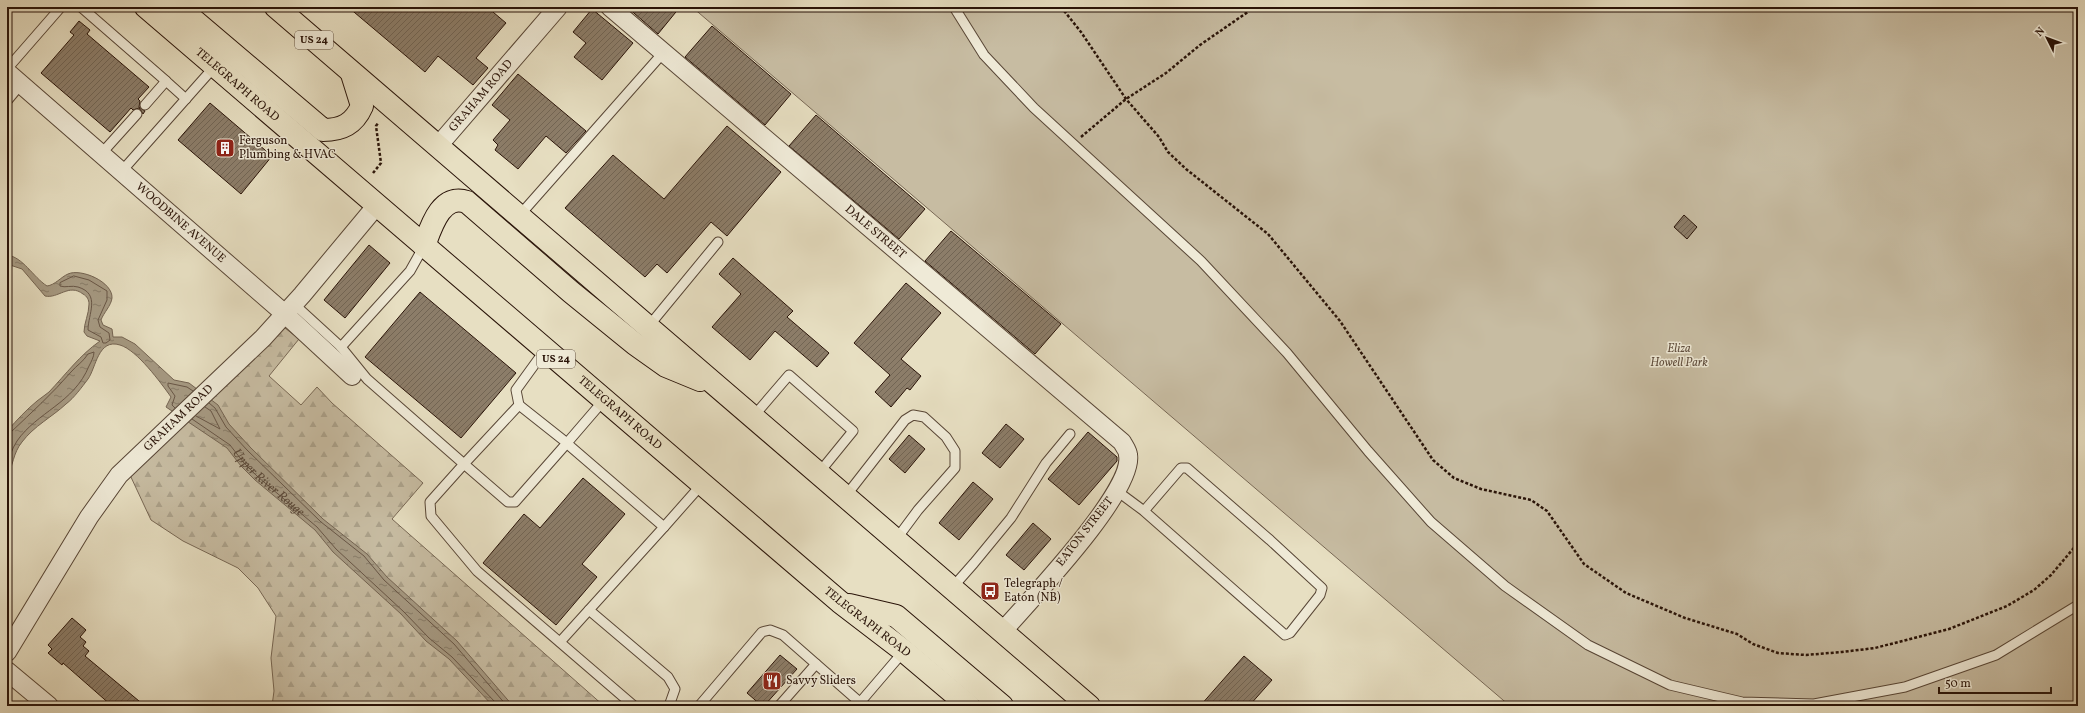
<svg xmlns="http://www.w3.org/2000/svg" width="2085" height="713" font-family="Vollkorn,serif">
<defs>
<pattern id="forest-firs" width="22" height="20" patternUnits="userSpaceOnUse"><rect width="22" height="20" fill="#c7bca2"/><path d="M5 1l3.5 6h-7zM16 11l3.5 6h-7z" fill="#aba18a"/></pattern>
<pattern id="water-ripples" width="26" height="14" patternUnits="userSpaceOnUse"><rect width="26" height="14" fill="#a69a83"/><path d="M2 4q2-2 4 0t4 0M15 11q2-2 4 0t4 0" fill="none" stroke="#877c69"/></pattern>
<pattern id="building-hatch" width="6" height="6" patternUnits="userSpaceOnUse"><rect width="6" height="6" fill="#8c7d69"/><path d="M-1 1l2-2M0 6l6-6M5 7l2-2" fill="none" stroke="#726554"/></pattern>
</defs>
<rect width="100%" height="100%" fill="#e7dfc2"/>
<filter id="stains"><feTurbulence type="fractalNoise" baseFrequency=".005" numOctaves="4"/><feColorMatrix values="0 0 0 0 .2 0 0 0 0 .09 0 0 0 0 .02 0 0 0 .5 -.17"/></filter>
<radialGradient id="worn" r=".72"><stop offset=".6" stop-color="#630" stop-opacity="0"/><stop offset="1" stop-color="#630" stop-opacity=".3"/></radialGradient>
<path fill="url(#forest-firs)" stroke="#786855" d="M 285,328 L 299,339 L 269,376 L 301,405 L 317,387 L 332,403 L 423,483 L 392,519 L 604,706 L 272,706 L 274,691 L 271,658 L 276,616 L 258,588 L 238,568 L 183,541 L 151,520 L 130,475 Z"/>
<path fill="#c7bca2" stroke="#786855" d="M 692,7 L 2078,7 L 2078,706 L 1510,706 Z"/>
<path fill="url(#water-ripples)" stroke="#746452" d="M 7,255 C 23,257 33,277 47,286 C 55,285 61,277 68,274 C 81,268 113,282 112,298 C 111,306 104,312 101,320 L 103,325 L 112,329 L 113,337 L 122,337 L 135,344 L 174,380 L 189,383 L 218,405 L 229,424 L 250,447 L 323,519 L 367,554 L 387,577 L 457,641 L 513,706 L 493,706 L 449,659 L 426,641 L 401,614 L 333,552 L 315,530 L 255,480 L 241,466 L 227,448 L 166,407 L 171,397 C 161,383 137,350 120,345 C 98,338 96,368 88,379 C 82,387 74,398 66,404 C 52,417 34,426 22,442 C 13,453 13,466 7,478 L 8,430 C 17,420 26,410 37,401 C 41,398 45,395 49,392 C 66,374 80,355 100,341 L 87,336 L 84,332 C 84,323 89,314 89,304 C 89,300 87,296 83,294 C 69,283 58,299 45,296 L 22,269 L 7,264 Z"/>
<g fill="none" stroke-linecap="round" stroke-linejoin="round">
<g stroke="#685646" stroke-width="1">
<path d="M 74,276 L 89,280 L 107,291 L 107,300 L 98,320 L 100,327 L 109,333 L 110,340 L 106,343 L 103,343 L 101,337 L 88,330 C 88,314 101,294 78,287 C 72,285 65,288 60,286 L 60,283 Z"/>
<path d="M 209,403 L 215,408 L 226,427 L 247,450 L 321,522 L 364,556 L 384,580 L 454,644 L 507,706"/>
<path d="M 175,408 L 172,405 L 175,396 L 168,386 L 168,383 L 187,387 L 193,391"/>
<path d="M 196,416 L 220,429 L 211,411 L 205,407"/>
<path id="s1" d="M 192,419 L 230,445 L 244,463 L 258,477 L 317,527 L 336,549 L 404,612 L 429,638 L 452,657 L 495,702 L 496,706"/>
<path d="M 7,433 L 11,432 C 32,412 53,393 71,372 C 77,365 83,362 88,354 L 94,352 C 94,357 91,362 89,366 C 74,403 37,412 17,441 C 12,449 9,457 7,467"/>
</g>
</g>
<g fill="url(#building-hatch)" stroke="#291308">
<path d="M 348,7 L 487,7 L 506,23 L 476,58 L 488,68 L 473,85 L 438,56 L 425,72 Z"/>
<path d="M 627,7 L 680,7 L 658,34 Z"/>
<path d="M 592,9 L 633,43 L 602,80 L 574,57 L 586,43 L 573,32 Z"/>
<path d="M 79,21 L 90,30 L 87,34 L 149,87 L 138,99 L 140,101 L 139,107 L 145,111 L 143,114 L 139,108 L 133,110 L 131,108 L 110,132 L 41,73 L 74,35 L 70,32 Z"/>
<path d="M 712,26 L 791,94 L 765,125 L 685,57 Z"/>
<path d="M 518,74 L 586,131 L 566,153 L 546,136 L 518,169 L 495,150 L 498,145 L 493,140 L 510,120 L 492,105 Z"/>
<path d="M 210,103 L 272,156 L 241,194 L 178,140 Z"/>
<path d="M 816,115 L 925,209 L 899,239 L 789,146 Z"/>
<path d="M 727,126 L 781,172 L 727,236 L 711,222 L 667,273 L 657,264 L 645,277 L 565,208 L 613,155 L 664,199 Z"/>
<path d="M 1684,215 L 1697,227 L 1687,239 L 1674,227 Z"/>
<path d="M 951,231 L 1061,324 L 1035,354 L 925,261 Z"/>
<path d="M 369,245 L 390,263 L 345,318 L 324,300 Z"/>
<path d="M 733,258 L 793,311 L 787,317 L 829,353 L 817,367 L 775,331 L 750,360 L 712,327 L 741,294 L 719,274 Z"/>
<path d="M 906,283 L 941,313 L 901,359 L 921,376 L 910,390 L 907,388 L 891,407 L 875,392 L 890,375 L 854,343 Z"/>
<path d="M 420,292 L 516,373 L 461,438 L 365,357 Z"/>
<path d="M 1006,424 L 1024,439 L 1000,468 L 982,453 Z"/>
<path d="M 1088,432 L 1117,457 L 1117,461 L 1079,505 L 1048,479 Z"/>
<path d="M 909,435 L 925,449 L 905,473 L 889,459 Z"/>
<path d="M 583,478 L 625,514 L 582,564 L 597,577 L 556,625 L 483,563 L 524,514 L 540,528 Z"/>
<path d="M 973,482 L 993,499 L 959,540 L 939,523 Z"/>
<path d="M 1033,523 L 1051,539 L 1024,570 L 1006,555 Z"/>
<path d="M 72,618 L 86,630 L 80,637 L 86,642 L 83,646 L 89,651 L 85,656 L 145,706 L 112,706 L 63,663 L 62,665 L 48,653 L 52,649 L 48,645 Z"/>
<path d="M 780,655 L 797,669 L 764,706 L 762,706 L 747,693 Z"/>
<path d="M 1244,656 L 1272,680 L 1249,706 L 1200,706 Z"/>
</g>
<g fill="none" stroke-linecap="round" stroke-linejoin="round">
<g stroke="#584636" stroke-width="11">
<g id="service">
<path d="M 81,7 L 166,81 L 145,105"/>
<path d="M 954,7 L 984,55 L 1034,108 L 1201,261 L 1287,353 L 1368,451 L 1431,522 L 1505,586 L 1588,645 L 1670,685 L 1742,702 L 1814,704 L 1905,687 L 1996,655 L 2078,605"/>
<path d="M 7,9 L 8,7"/>
<path d="M 7,69 L 61,7"/>
<path d="M 166,81 L 186,99"/>
<path d="M 7,101 L 21,84"/>
<path d="M 101,154 L 137,114"/>
<path d="M 121,172 L 215,66"/>
<path d="M 519,216 L 663,53"/>
<path d="M 294,304 L 341,347 L 367,379 L 464,464 L 519,405 L 516,390 L 545,350"/>
<path d="M 648,327 L 718,242"/>
<path d="M 341,347 L 410,271 L 424,246"/>
<path d="M 604,400 L 567,443 L 571,447 L 664,527 L 702,484"/>
<path d="M 519,405 L 567,443 L 515,502 L 508,502 L 464,464 L 430,502 L 431,516 L 477,571 L 634,706"/>
<path d="M 753,417 L 789,375 L 853,431 L 818,474"/>
<path d="M 1117,491 L 1144,511 L 1285,635 L 1290,633 L 1320,595 L 1322,588 L 1270,540 L 1187,468 L 1181,468 L 1144,511"/>
<path d="M 845,497 L 905,420 L 913,415 L 924,417 L 946,437 L 955,451 L 955,468 L 918,510 L 895,541"/>
<path d="M 952,588 L 974,563 L 1011,518 L 1046,463 L 1070,434"/>
<path d="M 589,610 L 668,677 L 675,689 L 669,706"/>
<path d="M 560,642 L 664,527"/>
<path d="M 699,706 L 762,632 L 770,630 L 783,635 L 864,706"/>
<path d="M 779,706 L 816,664"/>
<path d="M 857,706 L 904,651"/>
</g>
</g>
<g stroke="#584636" stroke-width="20">
<g id="minor">
<path id="s2" d="M 610,7 L 1122,442 C 1124,446 1128,451 1128,455 C 1135,491 1027,603 1002,632"/>
<path id="s3" d="M 7,72 L 285,314 L 352,376"/>
<path id="s4" d="M 438,146 L 558,7"/>
<path id="s5" d="M 7,652 L 89,517 L 119,475 L 263,338 L 302,295 L 377,205"/>
<path d="M 7,671 L 49,706"/>
</g>
</g>
<g stroke="#291308" stroke-width="24">
<g id="primary">
<path id="s6" d="M 146,7 L 840,602 L 904,651 L 969,706"/>
<path d="M 178,7 L 323,130 C 342,130 354,124 362,106 L 352,74"/>
<path d="M 276,7 L 1089,706"/>
<path d="M 424,246 C 431,227 441,193 467,202 L 571,292 L 635,344 L 666,366 L 700,380"/>
<path d="M 849,605 L 896,616 L 1002,706"/>
</g>
</g>
<g stroke="#291308" stroke-width="2.5" stroke-dasharray="3 2" stroke-linecap="butt">
<path d="M 1061,7 L 1081,32 L 1126,99 L 1159,137 L 1168,152 L 1186,169 L 1268,234 L 1340,321 L 1433,460 L 1454,478 L 1481,489 L 1531,500 L 1547,511 L 1584,564 L 1626,593 L 1685,618 L 1737,634 L 1753,644 L 1778,653 L 1806,655 L 1842,652 L 1875,648 L 1949,629 L 2007,606 L 2034,590 L 2051,575 L 2078,543"/>
<path d="M 1081,137 L 1126,99 L 1166,73 L 1200,45 L 1255,7"/>
<path d="M 373,173 L 381,163 L 376,126 L 378,123"/>
</g>
<use href="#service" stroke="#efead7" stroke-width="9"/>
<use href="#minor" stroke="#efead7" stroke-width="18"/>
<use href="#primary" stroke="#e7dfc2" stroke-width="22"/>
</g>
<defs>
<g id="building-square" transform="scale(1)"><rect x="-9" y="-9" width="18" height="18" rx="4" fill="#8f2418" stroke="#efead7"/><path d="M-4-6H4V6H1V3H-1V6H-4ZM-2.5-4.3h1.7v1.8h-1.7ZM.8-4.3h1.7v1.8H.8ZM-2.5-1h1.7V.8h-1.7ZM.8-1h1.7V.8H.8Z" fill="#fff"/></g>
<g id="bus-square" transform="scale(1)"><rect x="-9" y="-9" width="18" height="18" rx="4" fill="#8f2418" stroke="#efead7"/><path d="M-5-6H5V4H4V6H2V4H-2V6H-4V4H-5ZM-3.5-4V0h7V-4ZM-3.5 1.2v1.5H-2V1.2ZM2 1.2v1.5H3.5V1.2Z" fill="#fff"/></g>
<g id="restaurant-square" transform="scale(1)"><rect x="-9" y="-9" width="18" height="18" rx="4" fill="#8f2418" stroke="#efead7"/><path d="M-5-6h1v4h1v-4h1v4h1v-4h1v5L-1.5 .5V6h-2V.5L-5-1ZM5-6V6H3V1.5H1.5Q1.5-4 5-6Z" fill="#fff"/></g>
</defs>
<g fill-rule="evenodd">
<use href="#building-square" x="225" y="148"/>
<use href="#bus-square" x="990" y="591"/>
<use href="#restaurant-square" x="772" y="681"/>
</g>
<g text-anchor="middle" dominant-baseline="central" stroke-width="3" stroke-linejoin="round" paint-order="stroke">
<g fill="#efead7" stroke="#645446" stroke-width="1">
<rect x="295" y="31" width="38" height="18" rx="3"/>
<rect x="537" y="350" width="38" height="18" rx="3"/>
</g>
<g font-size="11" font-weight="bold" fill="#291308">
<text x="314" y="40">US 24</text>
<text x="556" y="359">US 24</text>
</g>
<g font-size="12" fill="#291308" stroke="#efead7">
<text stroke="none"><textPath href="#s6" startOffset="120">TELEGRAPH ROAD</textPath></text>
<text stroke="none"><textPath href="#s4" startOffset="66">GRAHAM ROAD</textPath></text>
<text stroke="none"><textPath href="#s3" startOffset="230">WOODBINE AVENUE</textPath></text>
<text stroke="none"><textPath href="#s2" startOffset="348">DALE STREET</textPath></text>
<text stroke="none"><textPath href="#s6" startOffset="624">TELEGRAPH ROAD</textPath></text>
<text stroke="none"><textPath href="#s5" startOffset="292">GRAHAM ROAD</textPath></text>
<text transform="translate(1085 532) rotate(-52)">EATON STREET</text>
<text stroke="none"><textPath href="#s6" startOffset="948">TELEGRAPH ROAD</textPath></text>
</g>
<g font-size="12" fill="#291308" stroke="#efead7" text-anchor="start">
<text x="239" y="141">Ferguson<tspan x="239" dy="14">Plumbing &amp; HVAC</tspan></text>
<text x="1004" y="584">Telegraph /<tspan x="1004" dy="14">Eaton (NB)</tspan></text>
<text x="786" y="681">Savvy Sliders</text>
</g>
<g font-size="12" font-style="italic" fill="#604e3e" stroke="#efead7">
<text x="1679" y="349">Eliza<tspan x="1679" dy="14">Howell Park</tspan></text>
</g>
<g font-size="13" font-style="italic" fill="#5b4939" stroke="#efead7">
<text stroke="none"><textPath href="#s1" startOffset="100">Upper River Rouge</textPath></text>
</g>
</g>
<rect width="2085" height="713" fill="none" stroke="#e7dfc2" stroke-width="24"/>
<rect x="8" y="8" width="2069" height="697" fill="none" stroke="#291308" stroke-width="2"/>
<rect x="12" y="12" width="2061" height="689" fill="none" stroke="#291308"/>
<g transform="translate(2047 38) rotate(312)" stroke="#efead7" stroke-width="3" paint-order="stroke">
<path d="M0-3L7 15L0 10L-7 15Z" fill="#291308"/>
<text y="-6" font-size="11" font-weight="bold" text-anchor="middle" fill="#291308">N</text>
</g>
<path d="M1939 687v6h112v-6" fill="none" stroke="#291308" stroke-width="2"/>
<text x="1945" y="687" font-size="12" fill="#291308" stroke="#efead7" stroke-width="3" paint-order="stroke">50 m</text>
<rect width="100%" height="100%" filter="url(#stains)"/>
<rect width="100%" height="100%" fill="url(#worn)"/>
</svg>
